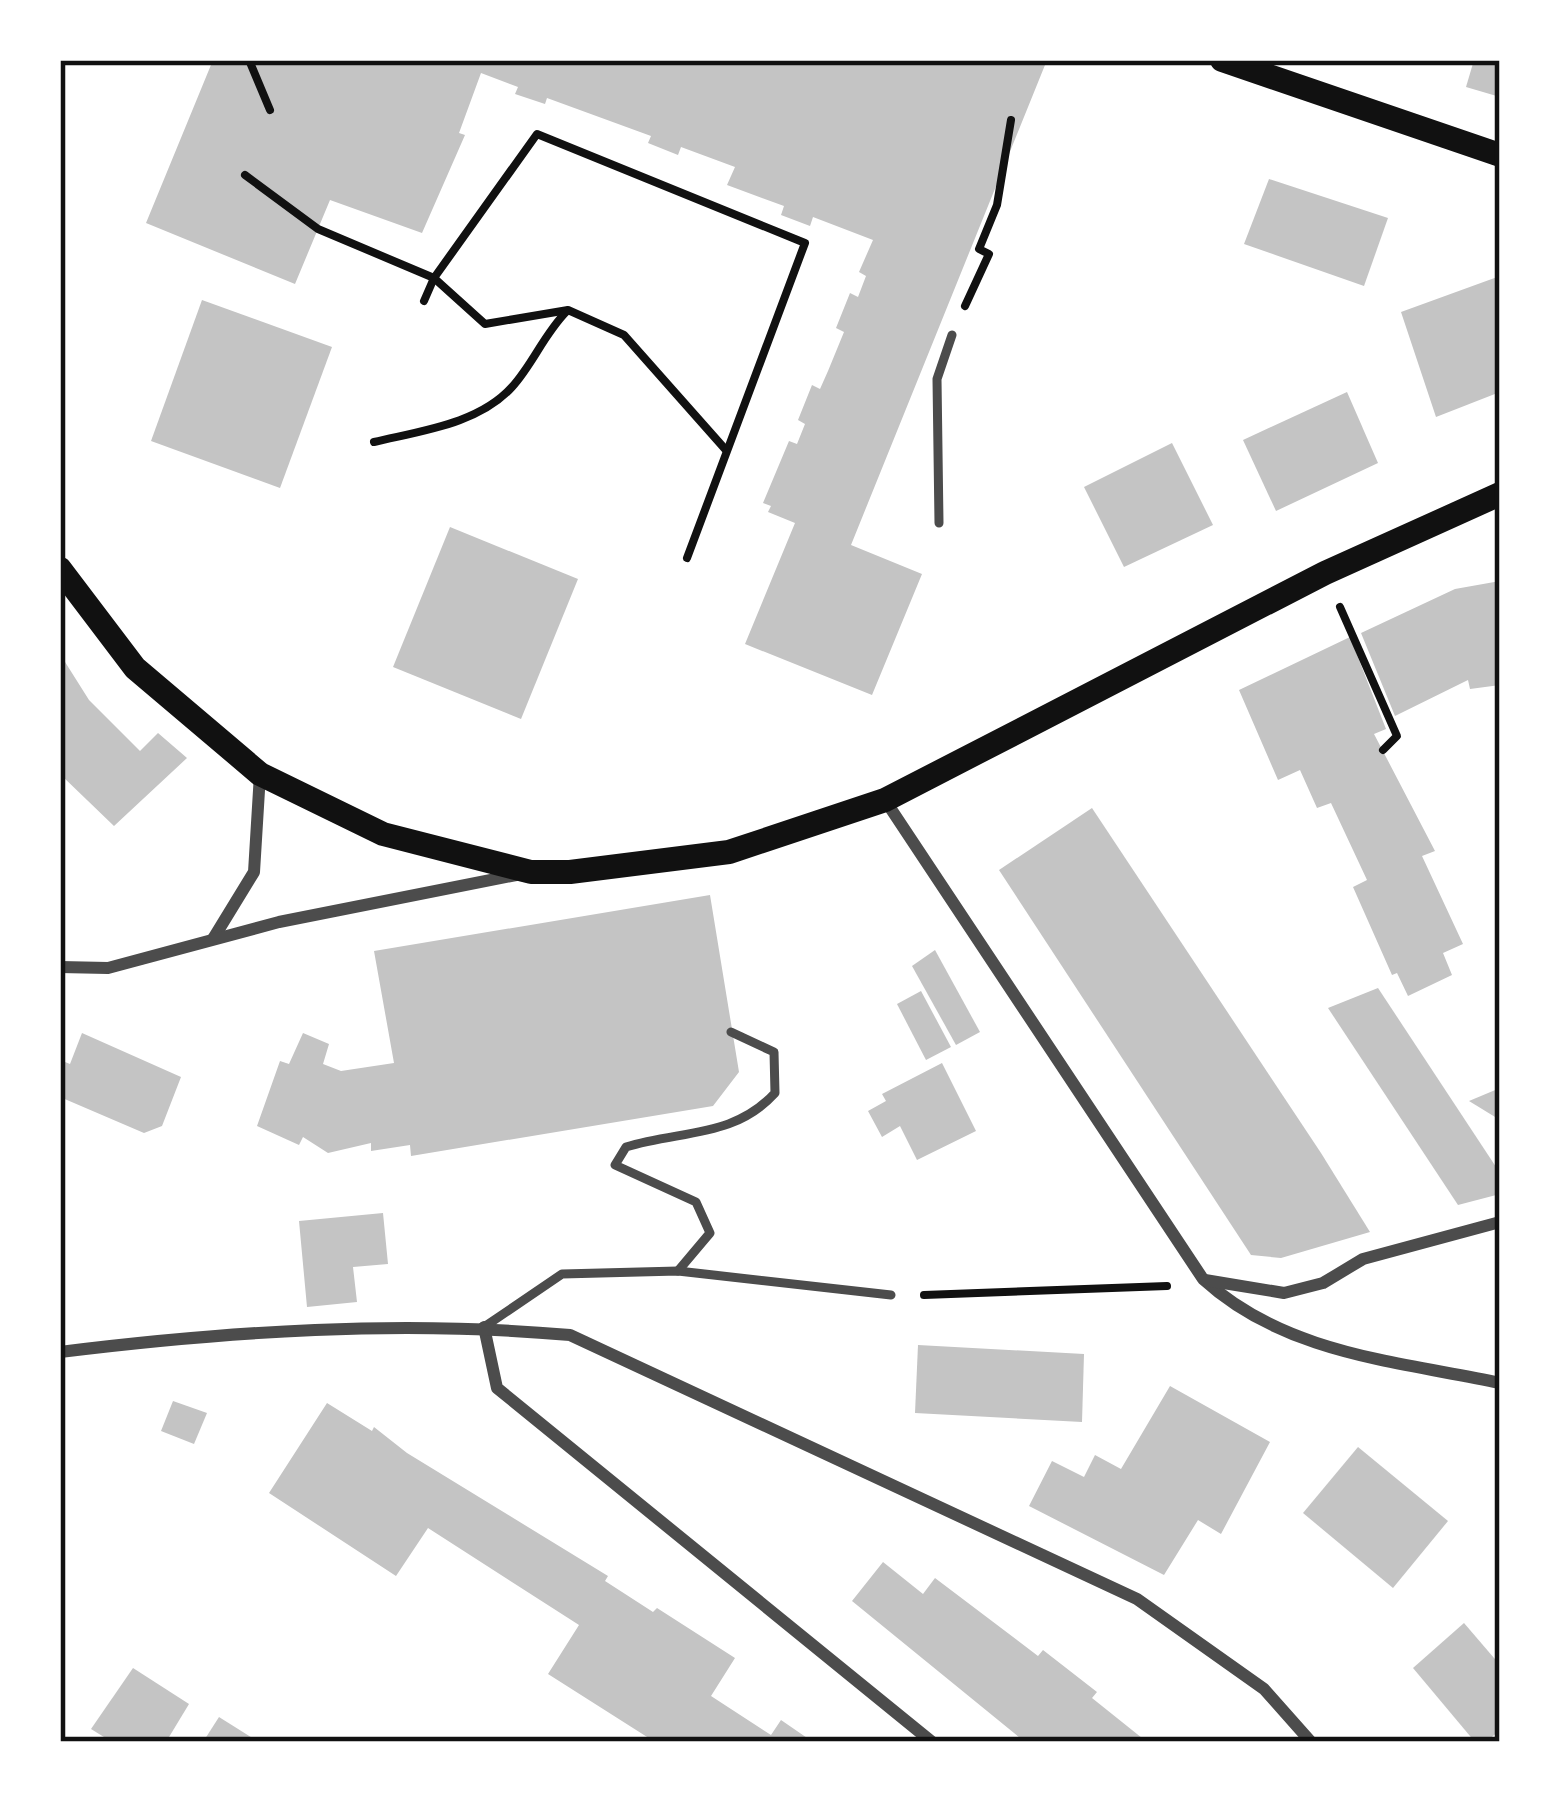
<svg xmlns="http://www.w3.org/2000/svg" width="1560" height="1802" font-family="'PT Sans Narrow',sans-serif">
<rect width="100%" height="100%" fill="#fff"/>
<g fill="#c4c4c4">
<path d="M 213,60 L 1031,60 L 1045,65 L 851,545 L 922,574 L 872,695 L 745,644 L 795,523 L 768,512 L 771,506 L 763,503 L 789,441 L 797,444 L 805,424 L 798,420 L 812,385 L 820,389 L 828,371 L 844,332 L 836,328 L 850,293 L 858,297 L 866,276 L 859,272 L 873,240 L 813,217 L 810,226 L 781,215 L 784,206 L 727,185 L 735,167 L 681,147 L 678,155 L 648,143 L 651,136 L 547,98 L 545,104 L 515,94 L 518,87 L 481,73 L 459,133 L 465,135 L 422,233 L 330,200 L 295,284 L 146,223 Z"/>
<path d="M 1474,60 L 1500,60 L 1500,97 L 1466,87 Z"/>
<path d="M 1269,179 L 1388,218 L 1364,286 L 1244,244 Z"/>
<path d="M 1500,276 L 1500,392 L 1436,417 L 1401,312 Z"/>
<path d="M 202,300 L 332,347 L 280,488 L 151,441 Z"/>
<path d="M 1347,392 L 1378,463 L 1276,511 L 1243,440 Z"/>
<path d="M 1172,443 L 1213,525 L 1124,567 L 1084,487 Z"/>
<path d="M 450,527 L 578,579 L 521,719 L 393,667 Z"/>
<path d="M 1500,581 L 1500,685 L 1470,689 L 1468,680 L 1395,716 L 1361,633 L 1455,589 Z"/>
<path d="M 1350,637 L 1386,729 L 1374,734 L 1435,851 L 1422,856 L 1463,944 L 1443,953 L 1452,975 L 1408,996 L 1397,973 L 1392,975 L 1353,887 L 1367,880 L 1331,803 L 1317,808 L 1300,770 L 1278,780 L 1239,690 Z"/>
<path d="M 60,654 L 89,700 L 140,751 L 158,733 L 187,758 L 114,826 L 60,774 Z"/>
<path d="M 1092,808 L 1321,1153 L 1370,1232 L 1281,1258 L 1251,1255 L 999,870 Z"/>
<path d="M 710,895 L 739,1072 L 713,1106 L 411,1156 L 410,1145 L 371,1151 L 371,1143 L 328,1153 L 303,1137 L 299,1145 L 257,1126 L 280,1061 L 289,1064 L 303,1033 L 329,1044 L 323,1064 L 341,1071 L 394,1063 L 374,951 Z"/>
<path d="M 935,950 L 980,1032 L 956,1045 L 912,966 Z"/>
<path d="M 1378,988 L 1500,1173 L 1500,1194 L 1458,1205 L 1328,1008 Z"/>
<path d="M 921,991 L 951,1047 L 926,1060 L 897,1004 Z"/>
<path d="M 82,1033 L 181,1077 L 162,1126 L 144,1133 L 60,1097 L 60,1060 L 70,1064 Z"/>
<path d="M 942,1063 L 976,1131 L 917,1160 L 900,1126 L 882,1137 L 868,1111 L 886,1101 L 882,1094 Z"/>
<path d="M 1500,1088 L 1500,1120 L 1469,1101 Z"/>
<path d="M 383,1213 L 388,1264 L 353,1267 L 357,1302 L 307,1307 L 299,1221 Z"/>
<path d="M 918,1345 L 1084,1354 L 1082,1422 L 915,1413 Z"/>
<path d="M 1170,1386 L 1270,1442 L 1221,1534 L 1198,1520 L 1164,1575 L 1029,1506 L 1052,1461 L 1084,1477 L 1095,1455 L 1121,1469 Z"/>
<path d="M 173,1401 L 207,1413 L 194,1444 L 161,1431 Z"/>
<path d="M 327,1403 L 372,1431 L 374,1427 L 407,1453 L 608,1576 L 605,1581 L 653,1612 L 657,1608 L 735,1658 L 711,1696 L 771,1735 L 781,1720 L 813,1742 L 655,1742 L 548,1674 L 579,1625 L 428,1528 L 396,1576 L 269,1493 Z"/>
<path d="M 1358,1447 L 1448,1521 L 1393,1588 L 1303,1513 Z"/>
<path d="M 883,1562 L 923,1594 L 935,1578 L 1038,1656 L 1043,1650 L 1097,1692 L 1092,1698 L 1147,1742 L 1025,1742 L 852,1601 Z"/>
<path d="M 1464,1623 L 1500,1665 L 1500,1730 L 1486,1742 L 1475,1742 L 1413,1668 Z"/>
<path d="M 133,1668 L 189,1704 L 166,1742 L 112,1742 L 91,1729 Z"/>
<path d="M 219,1717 L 259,1742 L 203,1742 Z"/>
</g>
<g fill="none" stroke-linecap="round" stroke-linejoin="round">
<g stroke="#111" stroke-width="8">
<path d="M 249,60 L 270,110"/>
<path d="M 245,175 L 318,229 L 434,278 L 485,324 L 568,310 L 624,335 L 725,449"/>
<path d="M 424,301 L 434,278 L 537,134 L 805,243 L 687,558"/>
<path d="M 965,306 L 989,254 L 979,249 L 997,205 L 1011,120"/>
<path d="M 374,442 C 420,431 479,424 512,387 C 533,364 544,334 567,311"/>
<path d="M 1340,607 L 1397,736 L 1383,750"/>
<path d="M 924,1295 L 1167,1286"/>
</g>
<g stroke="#4c4c4c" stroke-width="9">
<path d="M 939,523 L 937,379 L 952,335"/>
<path d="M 678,1271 L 710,1233 L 696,1202 L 615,1165 L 626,1147 C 681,1130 734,1138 775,1093 L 774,1052 L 731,1032"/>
<path d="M 484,1327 L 562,1274 L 678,1271 L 891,1295"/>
</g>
<g stroke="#4c4c4c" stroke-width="12">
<path d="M 885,800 L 1203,1279 C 1285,1354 1396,1361 1500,1383"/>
<path d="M 213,939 L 254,872 L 260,774"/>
<path d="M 60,967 L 108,968 L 279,922 L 516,875"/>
<path d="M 1205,1280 L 1284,1293 L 1323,1283 L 1363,1259 L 1500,1222"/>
<path d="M 484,1327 L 497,1388 L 932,1742"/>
<path d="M 60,1352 C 229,1331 401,1320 570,1335 L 1137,1599 L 1264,1689 L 1311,1742"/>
</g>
<g stroke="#111" stroke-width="24">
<path d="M 1222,60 L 1500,155"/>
<path d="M 60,569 L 135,668 L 260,774 L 383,834 L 531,872 L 570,872 L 729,852 L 885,800 L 1325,573 L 1500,494"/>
</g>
</g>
<rect width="1560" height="1802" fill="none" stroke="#ffffff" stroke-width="126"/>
<rect x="63" y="63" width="1434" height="1676" fill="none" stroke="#111" stroke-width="4.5"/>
</svg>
